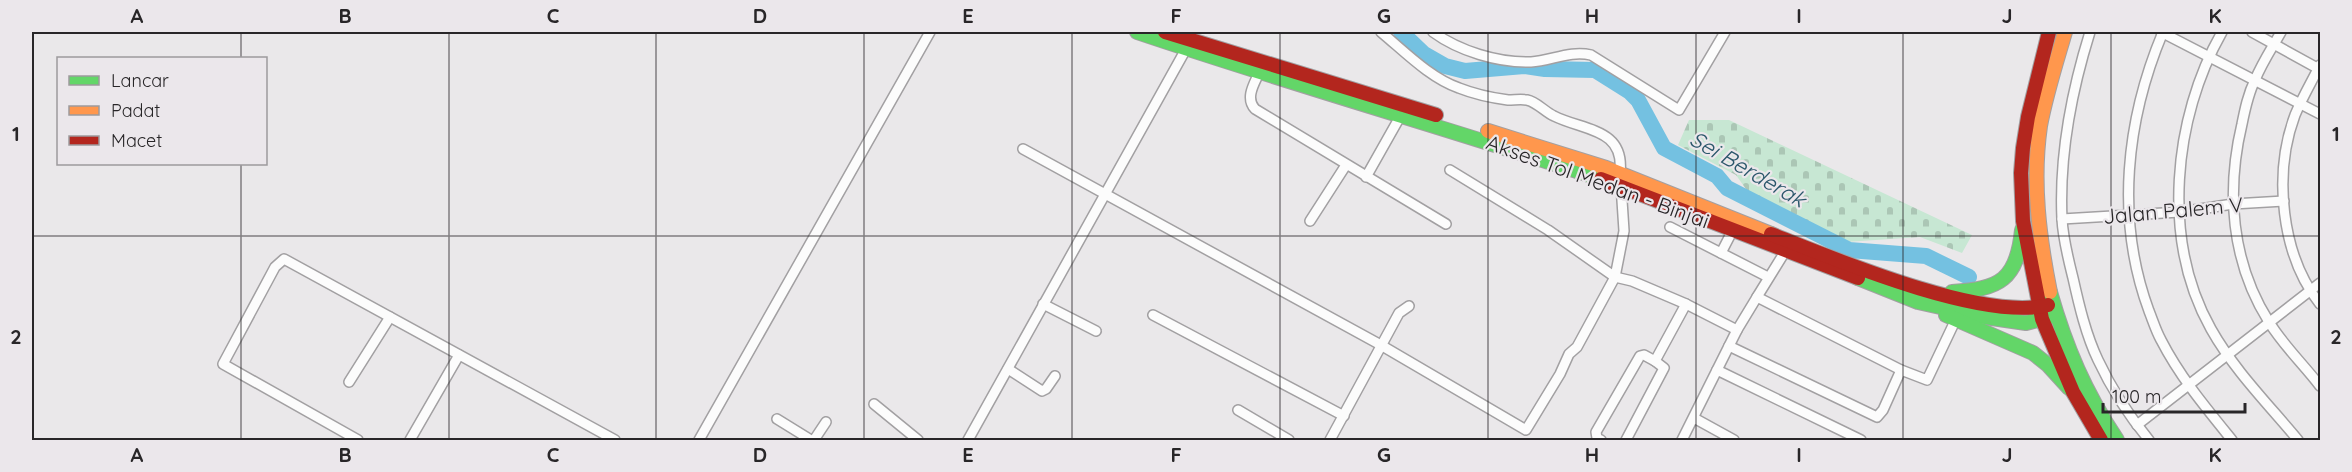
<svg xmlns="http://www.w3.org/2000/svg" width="2352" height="472" font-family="Quicksand,sans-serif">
<defs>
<pattern id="cemetery-stones" width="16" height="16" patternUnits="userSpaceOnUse" patternTransform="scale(1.5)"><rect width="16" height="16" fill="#c7e7d3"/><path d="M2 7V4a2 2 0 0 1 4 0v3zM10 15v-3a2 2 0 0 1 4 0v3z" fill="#abc6b5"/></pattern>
</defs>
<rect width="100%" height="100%" fill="#eae8ea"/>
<path fill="url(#cemetery-stones)" d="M 1689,120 L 1729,120 L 1972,235 L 1962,253 L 1920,237 L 1846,242 L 1748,192 L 1736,175 L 1678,145 Z"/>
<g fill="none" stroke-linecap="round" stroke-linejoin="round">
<path stroke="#74c1e1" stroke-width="16" d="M 1401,32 L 1424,54 L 1445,66 L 1465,71 L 1524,66 L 1545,69 L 1595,70 L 1630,92 L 1638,100 L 1664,148 L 1717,176 L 1727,188 L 1849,250 L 1926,256 L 1969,277"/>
<g stroke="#a2a0a2" stroke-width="12">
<g id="street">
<path d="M 1381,32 C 1404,51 1430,78 1459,88 C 1474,94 1493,98 1508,100 C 1515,100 1521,99 1527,100 C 1537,102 1545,112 1554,116 C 1584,131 1625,128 1620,173"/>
<path d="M 1433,32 C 1459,51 1498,63 1531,62 C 1551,61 1570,50 1591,55 L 1679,110 L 1725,32"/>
<path d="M 2090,32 C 2071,93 2059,155 2062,219 C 2063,239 2068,258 2073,278 C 2079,305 2086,335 2098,360 C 2111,388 2130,417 2149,440"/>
<path d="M 2161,32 L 2320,114"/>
<path d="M 2163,32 C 2126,120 2115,219 2149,311 C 2153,321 2156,331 2161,340 C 2180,377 2206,408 2232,440"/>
<path d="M 2222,32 C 2173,118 2161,240 2211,329 C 2234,370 2269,405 2298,440"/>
<path d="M 2252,32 L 2319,69"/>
<path d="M 2281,32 C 2272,48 2262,63 2255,80 C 2248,94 2245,109 2242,124 C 2226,191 2231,262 2269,322 C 2283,345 2304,365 2320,386"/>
<path d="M 2320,65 C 2312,81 2302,98 2295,115 C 2273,174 2281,255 2320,304"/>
<path d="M 1259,73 C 1254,84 1245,98 1255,109 L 1446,224"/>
<path d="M 1023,149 L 1379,344 L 1526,430 L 1560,374 L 1569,354 L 1577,347 L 1615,277 L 1624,231 L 1621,185"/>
<path d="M 1450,170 L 1548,230 L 1615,277 L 1632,281 L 1686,304 L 1737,330"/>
<path d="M 1366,177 L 1401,115"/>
<path d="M 2062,219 L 2180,212 L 2233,204 L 2284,201"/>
<path d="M 1310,221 L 1346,165"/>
<path d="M 1670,227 L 1768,277"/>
<path d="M 1721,253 L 1736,224"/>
<path d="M 1757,297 L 1786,250"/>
<path d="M 1043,304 L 1096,331"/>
<path d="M 1153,315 L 1344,416"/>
<path d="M 1729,346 L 1877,417 L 1883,410 L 1901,370"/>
<path d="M 1008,369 L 1042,391 L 1046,389 L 1055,376"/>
<path d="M 1717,370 L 1861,440"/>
<path d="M 349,382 L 390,317"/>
<path d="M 874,404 L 918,440"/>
<path d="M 1238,410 L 1289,440"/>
<path d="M 1694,418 L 1734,440"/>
<path d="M 777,419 L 811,440"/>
<path d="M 2137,425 L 2320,283"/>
<path d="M 358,440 L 223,364 L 275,267 L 284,259 L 615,440"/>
<path d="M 410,440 L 459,355"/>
<path d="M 699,440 L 930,32"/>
<path d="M 814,440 L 826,422"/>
<path d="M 968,440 L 1186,49"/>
<path d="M 1330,440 L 1399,313 L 1409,306"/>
<path d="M 1601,440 L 1597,438 L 1596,432 L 1640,356 L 1644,355 L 1655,361"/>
<path d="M 1626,440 L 1664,368 L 1655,361 L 1686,304"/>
<path d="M 1682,440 L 1737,330 L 1757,297 L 1901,370 L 1927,380 L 1956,319"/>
</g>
</g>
<g stroke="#a2a0a2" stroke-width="16">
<g id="fast">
<path d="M 1137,32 C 1291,84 1447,128 1601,179"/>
<path d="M 1858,278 L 1918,302 L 1985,317 L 2026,323 L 2052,316"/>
<path d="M 1952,292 C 2000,289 2017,280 2022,230"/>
<path d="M 2050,292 C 2066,348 2085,392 2117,440"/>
<path d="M 1946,315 L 2033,353 L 2048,365 L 2069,388"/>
</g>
</g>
<g stroke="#a2a0a2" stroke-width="16">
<g id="slow">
<path d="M 1488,131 L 1606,168 L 1771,234"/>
<path d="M 2050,292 C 2039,237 2032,182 2040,126 C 2046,94 2056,63 2065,32"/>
</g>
</g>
<g stroke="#a2a0a2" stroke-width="16">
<g id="jam">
<path d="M 1165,32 L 1436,115"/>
<path d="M 2049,32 L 2028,117 L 2023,148 L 2021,173 L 2023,221 L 2042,319 L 2073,392 L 2101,440"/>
<path d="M 1601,179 L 1858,278"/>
<path d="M 1771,234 C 1834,259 1984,322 2048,305"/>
</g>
</g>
<use href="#street" stroke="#fcfcfc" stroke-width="9"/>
<use href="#fast" stroke="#63d668" stroke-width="14"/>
<use href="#slow" stroke="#ff974d" stroke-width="14"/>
<use href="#jam" stroke="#b3261e" stroke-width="14"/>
</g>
<path fill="none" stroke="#282628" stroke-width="1.5" stroke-opacity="0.55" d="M 241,32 L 241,58M 449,32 L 449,440M 656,32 L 656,440M 864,32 L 864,440M 1072,32 L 1072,440M 1280,32 L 1280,440M 1488,32 L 1488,440M 1696,32 L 1696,440M 1903,32 L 1903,440M 2111,32 L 2111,440M 241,164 L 241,440M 32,236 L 2320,236"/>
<g text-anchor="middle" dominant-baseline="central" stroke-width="4.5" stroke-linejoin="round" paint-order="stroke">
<g font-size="21" fill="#282628" stroke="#ebe7eb">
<text transform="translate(1598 181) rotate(20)">Akses Tol Medan - Binjai</text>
<text transform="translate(2173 210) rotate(-5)">Jalan Palem V</text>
</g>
<g font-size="22" font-style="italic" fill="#2b576b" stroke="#ebe7eb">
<text transform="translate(1748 169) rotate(30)">Sei Berderak</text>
</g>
</g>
<rect width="2352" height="472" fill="none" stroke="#ebe7eb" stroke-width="66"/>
<rect x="57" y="57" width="210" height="108" fill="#ebe7eb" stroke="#9d9a9d" stroke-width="1.5"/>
<rect x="69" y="76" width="30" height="9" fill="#63d668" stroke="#9d9a9d" stroke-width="1.5"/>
<text x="111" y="87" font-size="18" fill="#282628">Lancar</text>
<rect x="69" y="106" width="30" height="9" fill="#ff974d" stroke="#9d9a9d" stroke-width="1.5"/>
<text x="111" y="117" font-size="18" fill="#282628">Padat</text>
<rect x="69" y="136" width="30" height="9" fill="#b3261e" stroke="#9d9a9d" stroke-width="1.5"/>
<text x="111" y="147" font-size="18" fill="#282628">Macet</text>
<path d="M2103 403v9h142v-9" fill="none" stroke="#282628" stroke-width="3"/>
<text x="2112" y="403" font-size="18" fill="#282628" stroke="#ebe7eb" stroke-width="4.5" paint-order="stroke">100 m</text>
<rect x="33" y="33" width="2286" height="406" fill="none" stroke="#282628" stroke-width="2"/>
<g font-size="20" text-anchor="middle" font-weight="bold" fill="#282628">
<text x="137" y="23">A</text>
<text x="345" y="23">B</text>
<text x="553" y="23">C</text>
<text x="760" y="23">D</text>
<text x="968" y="23">E</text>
<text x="1176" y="23">F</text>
<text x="1384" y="23">G</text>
<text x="1592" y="23">H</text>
<text x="1799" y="23">I</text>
<text x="2007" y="23">J</text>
<text x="2215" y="23">K</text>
<text x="16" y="141">1</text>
<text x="2336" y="141">1</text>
<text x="16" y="344">2</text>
<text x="2336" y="344">2</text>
<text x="137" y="462">A</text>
<text x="345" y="462">B</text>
<text x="553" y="462">C</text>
<text x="760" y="462">D</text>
<text x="968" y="462">E</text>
<text x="1176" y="462">F</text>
<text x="1384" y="462">G</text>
<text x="1592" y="462">H</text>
<text x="1799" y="462">I</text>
<text x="2007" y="462">J</text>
<text x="2215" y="462">K</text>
</g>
</svg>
